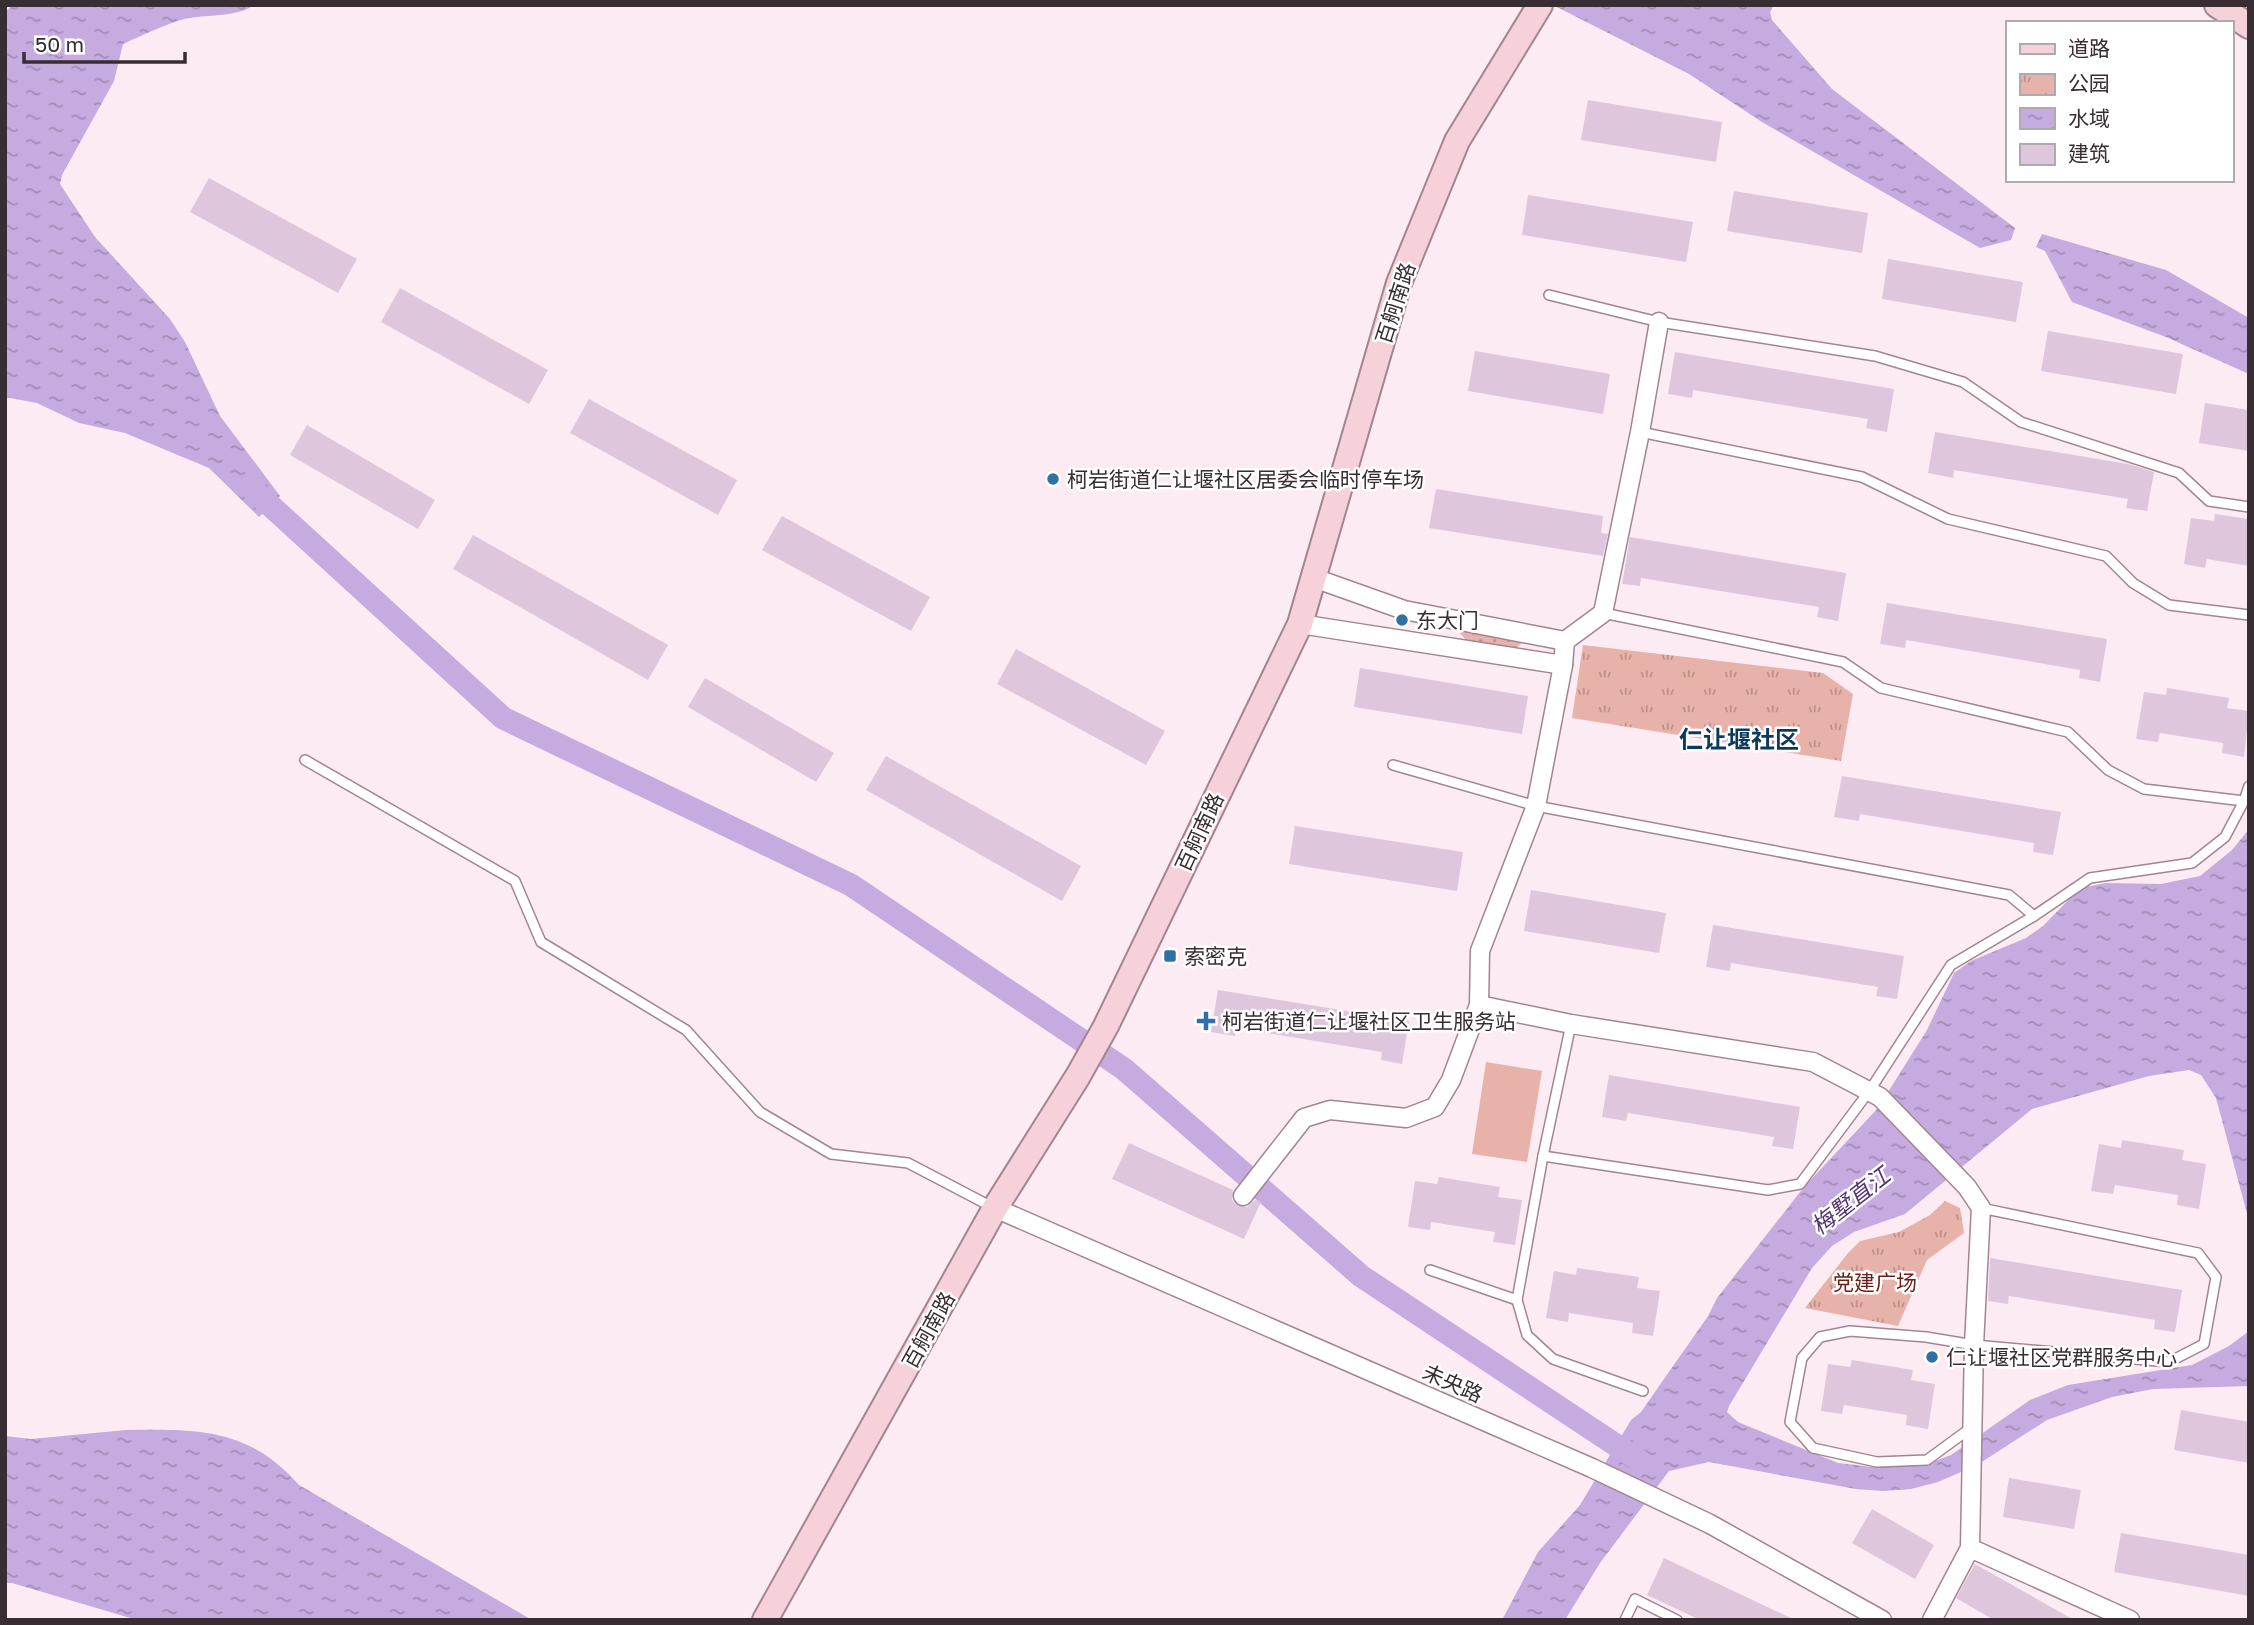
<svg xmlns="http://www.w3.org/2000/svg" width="2254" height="1625" font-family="'Golos Text','Noto Sans SC',sans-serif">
<defs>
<pattern id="grass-dots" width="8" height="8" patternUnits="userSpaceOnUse" patternTransform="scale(1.75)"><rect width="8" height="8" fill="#e7b2aa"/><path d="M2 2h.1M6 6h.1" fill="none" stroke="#bc918b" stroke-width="1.8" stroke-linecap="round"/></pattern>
<pattern id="park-tufts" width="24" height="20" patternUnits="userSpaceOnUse" patternTransform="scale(1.75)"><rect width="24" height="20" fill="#e7b2aa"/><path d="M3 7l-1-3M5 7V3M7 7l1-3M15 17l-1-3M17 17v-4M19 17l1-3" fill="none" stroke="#bc918b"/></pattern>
<pattern id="water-ripples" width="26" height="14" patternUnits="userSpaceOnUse" patternTransform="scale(1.75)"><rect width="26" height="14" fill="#c5abdf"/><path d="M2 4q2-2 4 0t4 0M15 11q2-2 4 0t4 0" fill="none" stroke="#a18cb5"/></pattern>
</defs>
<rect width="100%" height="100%" fill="#fdebf3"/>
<path fill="url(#grass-dots)" d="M 1467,628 L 1516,636 L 1521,644 L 1514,649 L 1466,640 L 1460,633 Z"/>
<g fill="url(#park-tufts)">
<path d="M 1583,645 L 1823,673 L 1853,694 L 1841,761 L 1572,718 Z"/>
<path d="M 1945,1201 L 1960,1208 L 1964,1233 L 1927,1260 L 1898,1326 L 1805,1308 L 1848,1253 L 1860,1241 L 1899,1232 L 1930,1215 Z"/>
</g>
<path fill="#e7b2aa" d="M 1486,1062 L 1542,1071 L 1527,1162 L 1472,1154 Z"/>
<g fill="url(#water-ripples)">
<path d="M 13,5 L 254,5 C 236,18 205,14 184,19 C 163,25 143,35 123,44 L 114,81 L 62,175 L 60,184 L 95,237 L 170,319 L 185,342 L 220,416 L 280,496 L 259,517 L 209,468 L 125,433 L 79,423 L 37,403 L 5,397 L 5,12 Z"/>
<path d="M 1553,5 L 1774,5 L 1770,12 L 1772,20 L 1832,89 L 2015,228 L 2011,240 L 1980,248 L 1762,122 L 1689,74 Z"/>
<path d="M 2042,234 L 2166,270 L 2249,318 L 2249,374 L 2166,337 L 2072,302 L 2045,251 L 2036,247 Z"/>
<path d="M 2249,829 L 2249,1221 L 2216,1098 L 2201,1075 L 2189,1070 L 2149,1076 L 2032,1109 L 1905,1214 L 1854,1232 L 1832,1246 L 1812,1268 L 1729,1406 L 1727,1412 L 1738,1422 L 1838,1463 L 1872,1467 L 1911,1465 L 1938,1460 L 1951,1455 L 2030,1400 L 2068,1385 L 2192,1365 L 2229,1346 L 2249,1331 L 2249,1386 L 2153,1389 L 2112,1397 L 2047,1420 L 1977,1465 L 1938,1482 L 1911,1489 L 1883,1491 L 1856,1489 L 1709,1462 L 1669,1471 L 1600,1563 L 1565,1620 L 1502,1620 L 1538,1552 L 1580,1505 L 1631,1420 L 1641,1412 L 1708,1316 L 1717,1298 L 1804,1187 L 1878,1108 L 1927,1030 L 1954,973 L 1971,961 L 2026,938 L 2043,926 L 2080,888 L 2106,883 L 2161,884 L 2200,876 L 2232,850 Z"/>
<path d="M 126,1430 C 196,1429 248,1427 299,1485 L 532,1620 L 137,1620 L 12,1583 L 5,1583 L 5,1436 L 31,1439 Z"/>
</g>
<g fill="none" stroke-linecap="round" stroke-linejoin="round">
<path stroke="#c5abdf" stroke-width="23" d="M 249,486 L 503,718 L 851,885 L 1124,1069 L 1361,1276 L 1640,1461"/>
</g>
<g fill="#dec6dc">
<path d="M 1588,100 L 1722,122 L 1716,162 L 1581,140 Z"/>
<path d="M 209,178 L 357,259 L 338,293 L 190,212 Z"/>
<path d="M 1734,191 L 1868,213 L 1862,253 L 1727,231 Z"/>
<path d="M 1528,195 L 1693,222 L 1686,262 L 1522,235 Z"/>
<path d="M 1888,259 L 2023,282 L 2016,322 L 1882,299 Z"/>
<path d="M 400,288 L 548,370 L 529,404 L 381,322 Z"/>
<path d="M 2048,331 L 2183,354 L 2176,394 L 2041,371 Z"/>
<path d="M 1475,351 L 1610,374 L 1603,414 L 1468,391 Z"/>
<path d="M 1675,352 L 1894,389 L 1887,432 L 1866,428 L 1868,419 L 1693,390 L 1692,398 L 1668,394 Z"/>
<path d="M 589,399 L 737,480 L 718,515 L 570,433 Z"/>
<path d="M 2205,403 L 2249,410 L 2249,451 L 2199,443 Z"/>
<path d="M 307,425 L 435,500 L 418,529 L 290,455 Z"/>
<path d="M 1935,432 L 2128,464 L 2154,472 L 2147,511 L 2126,508 L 2128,499 L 1954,470 L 1953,478 L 1928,473 Z"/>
<path d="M 1436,489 L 1603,516 L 1601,533 L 1608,534 L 1603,556 L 1429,528 Z"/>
<path d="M 2215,514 L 2249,519 L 2249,566 L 2207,559 L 2205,568 L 2184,564 L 2191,518 L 2214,521 Z"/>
<path d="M 782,516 L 930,597 L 911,631 L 762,550 Z"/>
<path d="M 473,535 L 668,645 L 648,680 L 453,569 Z"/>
<path d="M 1630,537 L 1846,573 L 1838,621 L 1817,617 L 1819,607 L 1641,578 L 1640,586 L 1622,584 Z"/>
<path d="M 1887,603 L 2107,639 L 2100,682 L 2079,678 L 2080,670 L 1906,640 L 1905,648 L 1880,644 Z"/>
<path d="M 1016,649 L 1165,731 L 1146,765 L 997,684 Z"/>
<path d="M 1360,668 L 1528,696 L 1522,734 L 1354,707 Z"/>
<path d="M 705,678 L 834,753 L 816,782 L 688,707 Z"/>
<path d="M 2167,688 L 2229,698 L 2227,708 L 2249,711 L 2244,757 L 2222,753 L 2223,743 L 2160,733 L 2158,742 L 2136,739 L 2144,692 L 2166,695 Z"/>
<path d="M 886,756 L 1081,866 L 1062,901 L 866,790 Z"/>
<path d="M 1842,776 L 2061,812 L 2053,855 L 2033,852 L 2034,843 L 1860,814 L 1859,821 L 1834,817 Z"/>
<path d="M 1295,826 L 1463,852 L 1457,891 L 1289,864 Z"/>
<path d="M 1531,890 L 1666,913 L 1659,953 L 1524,931 Z"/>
<path d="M 1713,925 L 1904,956 L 1897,999 L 1876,996 L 1878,987 L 1731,963 L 1730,971 L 1706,967 Z"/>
<path d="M 1218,990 L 1409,1021 L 1402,1064 L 1381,1060 L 1382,1052 L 1236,1028 L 1235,1036 L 1211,1032 Z"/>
<path d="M 1609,1075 L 1800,1107 L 1793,1149 L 1772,1146 L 1774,1137 L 1628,1113 L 1626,1121 L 1602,1117 Z"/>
<path d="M 2122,1140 L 2184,1150 L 2182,1160 L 2206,1164 L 2199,1209 L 2177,1205 L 2178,1195 L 2115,1185 L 2113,1194 L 2091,1191 L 2099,1144 L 2121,1148 Z"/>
<path d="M 1129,1143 L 1233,1190 L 1232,1200 L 1237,1205 L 1247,1207 L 1255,1200 L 1261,1202 L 1244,1239 L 1112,1179 Z"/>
<path d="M 1439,1177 L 1500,1187 L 1498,1197 L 1522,1200 L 1515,1245 L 1493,1242 L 1495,1232 L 1431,1222 L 1430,1230 L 1408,1227 L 1415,1181 L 1437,1184 Z"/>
<path d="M 1990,1258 L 2182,1290 L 2175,1332 L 2154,1329 L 2155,1320 L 2009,1296 L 2008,1304 L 1988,1301 Z"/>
<path d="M 1577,1268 L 1639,1277 L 1637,1288 L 1660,1291 L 1653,1336 L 1632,1333 L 1633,1323 L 1569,1313 L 1568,1322 L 1546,1318 L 1554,1271 L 1576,1275 Z"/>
<path d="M 1852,1360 L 1913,1370 L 1911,1380 L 1935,1384 L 1928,1429 L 1906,1425 L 1907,1415 L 1844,1405 L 1842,1414 L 1821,1411 L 1828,1364 L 1850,1367 Z"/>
<path d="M 2181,1410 L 2249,1422 L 2249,1463 L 2174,1450 Z"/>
<path d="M 2009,1478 L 2081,1490 L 2074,1529 L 2003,1517 Z"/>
<path d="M 1872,1509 L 1934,1545 L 1915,1579 L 1852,1543 Z"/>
<path d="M 2121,1533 L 2249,1555 L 2249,1596 L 2114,1572 Z"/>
<path d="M 1664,1558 L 1795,1620 L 1700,1620 L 1647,1595 Z"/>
<path d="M 1975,1564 L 2074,1620 L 1994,1620 L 1956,1598 Z"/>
</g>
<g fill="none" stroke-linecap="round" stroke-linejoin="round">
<g stroke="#a18592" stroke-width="12">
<g id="lane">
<path d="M 1549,295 L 1659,322 L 1875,356 L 1963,382 L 2021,422 L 2179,473 L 2209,501 L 2249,507"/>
<path d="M 1640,432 L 1862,477 L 1948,519 L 2106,556 L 2133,583 L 2169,605 L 2249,615"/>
<path d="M 1603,613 L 1843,662 L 1881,688 L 2068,732 L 2108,770 L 2144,789 L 2244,801"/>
<path d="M 305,760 L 515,881 L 541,942 L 686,1030 L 760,1112 L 831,1154 L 908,1163 L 994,1208"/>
<path d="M 1393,765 L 1536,806 L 2009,895 L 2034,916"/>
<path d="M 1543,1156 L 1768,1190 L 1800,1184 L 1870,1090 L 1951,965 L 2034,916 L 2090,878 L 2192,863 L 2225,837 L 2244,801 L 2249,786"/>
<path d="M 1430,1270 L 1517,1300 L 1527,1335 L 1553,1359 L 1643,1391"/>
<path d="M 1517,1300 L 1543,1156 L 1571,1024"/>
<path d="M 1972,1427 L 1927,1460 L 1877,1462 L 1813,1448 L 1790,1422 L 1802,1358 L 1820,1337 L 1850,1331 L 1926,1337 L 1974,1345 L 2169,1362 L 2204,1344 L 2216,1277 L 2198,1253 L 1981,1208"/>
<path d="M 1625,1620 L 1635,1599 L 1677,1620"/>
</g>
</g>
<g stroke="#a18592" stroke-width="21">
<g id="street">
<path d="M 1314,578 L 1404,610 L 1565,641"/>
<path d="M 1300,624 L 1563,665"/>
<path d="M 1479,1005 L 1571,1024 L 1813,1062 L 1880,1097 L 1967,1187 L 1981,1208 L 1974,1345 L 1970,1548 L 1932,1620"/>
<path d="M 1243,1196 L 1304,1118 L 1330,1110 L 1406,1118 L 1435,1107 L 1451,1080 L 1479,1005 L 1480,951 L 1536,806 L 1563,665 L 1565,641 L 1603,613 L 1640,432 L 1659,322"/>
<path d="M 995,1208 L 1592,1468 L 1710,1524 L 1882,1620"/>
<path d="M 1970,1548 L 2130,1620"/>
</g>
</g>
<g stroke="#a18592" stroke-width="28">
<g id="secondary">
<path d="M 2217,5 L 2249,26"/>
<path d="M 765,1620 L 995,1208 L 1078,1076 L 1106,1026 L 1300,624 L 1399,283 L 1457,141 L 1540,5"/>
</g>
</g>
<use href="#lane" stroke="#fff" stroke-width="9"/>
<use href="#street" stroke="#fff" stroke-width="18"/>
<use href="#secondary" stroke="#f6d1d9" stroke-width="24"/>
</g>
<g fill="#2f70a6" stroke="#fff" stroke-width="2.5">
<circle cx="1053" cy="479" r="7"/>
<circle cx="1402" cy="620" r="7"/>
<rect x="1163" y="949" width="14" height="14" rx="3.5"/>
<path d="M1202.5 1010.5h7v7h7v7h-7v7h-7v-7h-7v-7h7z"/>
<circle cx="1932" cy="1357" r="7"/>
</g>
<g text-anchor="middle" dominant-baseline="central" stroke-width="5" stroke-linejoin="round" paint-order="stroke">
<g font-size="21" fill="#382d32" stroke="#fff">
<text transform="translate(1395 303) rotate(-72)">百舸南路</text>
<text transform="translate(1199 832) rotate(-65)">百舸南路</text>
<text transform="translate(928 1330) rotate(-61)">百舸南路</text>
<text transform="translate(1453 1383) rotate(24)">未央路</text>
</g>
<g font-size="21" fill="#382d32" stroke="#fff" text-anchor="start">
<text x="1067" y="479">柯岩街道仁让堰社区居委会临时停车场</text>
<text x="1416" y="620">东大门</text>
<text x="1184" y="956">索密克</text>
<text x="1222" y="1021">柯岩街道仁让堰社区卫生服务站</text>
<text x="1946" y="1357">仁让堰社区党群服务中心</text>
</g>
<g font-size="21" fill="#6b2019" stroke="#fff">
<text x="1875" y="1282">党建广场</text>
</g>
<g font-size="23" font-style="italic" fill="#563473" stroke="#fff">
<text transform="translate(1850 1200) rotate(-38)">梅墅直江</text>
</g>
<g font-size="24" font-weight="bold" fill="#0a3a5e" stroke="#fff">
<text x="1739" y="738">仁让堰社区</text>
</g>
</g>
<rect width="2254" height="1625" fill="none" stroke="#382d32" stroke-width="14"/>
<rect x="2006" y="21" width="228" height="161" fill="#ffffff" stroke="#afabad" stroke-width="2"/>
<rect x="2020" y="44" width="35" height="10" fill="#f6d1d9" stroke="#afabad" stroke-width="2"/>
<text x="2068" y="56" font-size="21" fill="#382d32">道路</text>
<rect x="2020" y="74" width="35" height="21" fill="url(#park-tufts)" stroke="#afabad" stroke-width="2"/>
<text x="2068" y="91" font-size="21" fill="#382d32">公园</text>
<rect x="2020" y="108" width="35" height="21" fill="url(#water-ripples)" stroke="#afabad" stroke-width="2"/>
<text x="2068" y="126" font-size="21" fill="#382d32">水域</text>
<rect x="2020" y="144" width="35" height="21" fill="#dec6dc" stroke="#afabad" stroke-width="2"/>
<text x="2068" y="161" font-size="21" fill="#382d32">建筑</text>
<path d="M24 52v10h161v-10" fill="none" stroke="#382d32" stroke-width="3.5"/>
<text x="35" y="52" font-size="21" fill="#382d32" stroke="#ffffff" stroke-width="5" paint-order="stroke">50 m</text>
</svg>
